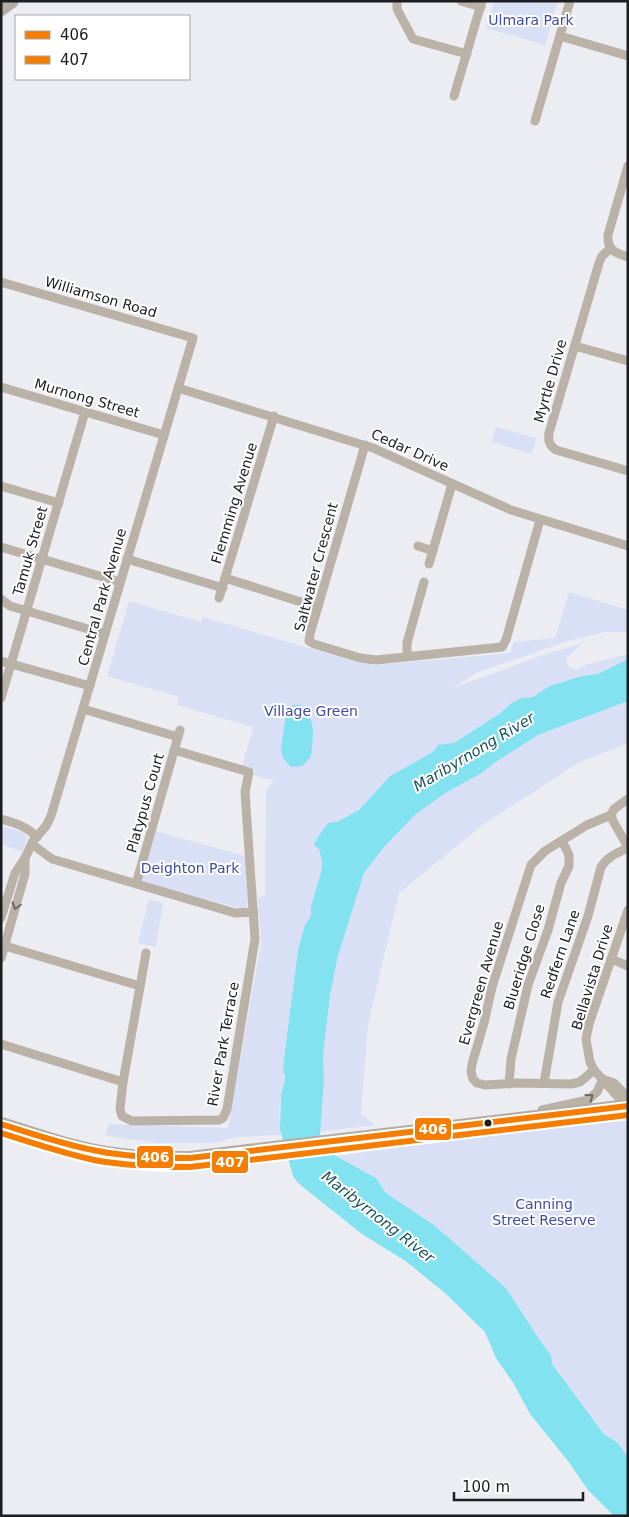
<svg xmlns="http://www.w3.org/2000/svg" width="629" height="1517" font-family="'DejaVu Sans',sans-serif">
<rect width="100%" height="100%" fill="#ecedf2"/>
<g fill="#d9e0f5">
<path d="M 494,1 L 558,1 L 545,45 L 486,28 Z"/>
<path d="M 496,427 L 536,438 L 532,454 L 491,442 Z"/>
<path d="M 569,592 L 628,610 L 628,632 L 605,632 L 568,641 L 478,672 L 451,689 L 534,658 L 582,643 L 567,658 L 567,664 L 571,668 L 577,669 L 588,664 L 628,654 L 628,659 L 598,674 L 582,676 L 533,697 L 522,698 L 513,702 L 499,714 L 454,743 L 443,746 L 390,776 L 359,810 L 339,821 L 328,823 C 323,831 317,835 314,845 L 319,849 L 322,862 L 321,872 L 311,906 L 311,916 L 305,925 L 298,950 L 283,1066 C 286,1079 283,1082 281,1094 C 279,1106 279,1123 282,1135 L 236,1137 L 215,1143 L 158,1143 L 106,1136 L 108,1124 L 228,1128 L 261,943 L 258,897 L 265,896 L 266,792 L 270,785 L 275,781 L 253,775 L 255,770 L 242,766 L 253,727 L 177,705 L 179,697 L 107,676 L 129,601 L 201,622 L 203,617 L 360,663 L 375,665 L 510,653 L 514,642 L 555,638 Z"/>
<path d="M 628,701 L 628,743 L 580,762 L 485,823 L 399,893 L 368,1024 L 361,1114 L 375,1125 L 320,1132 L 324,1081 L 323,1056 L 330,995 L 338,956 L 364,873 L 385,846 L 416,814 L 447,792 L 480,774 L 496,762 L 538,735 Z"/>
<path d="M 1,826 L 25,833 L 27,839 L 22,852 L 1,844 Z"/>
<path d="M 155,831 L 245,856 L 248,901 L 246,908 L 238,908 L 141,882 Z"/>
<path d="M 149,899 L 163,903 L 156,947 L 138,943 Z"/>
<path d="M 628,1121 L 628,1458 L 618,1443 L 605,1434 L 552,1364 L 551,1355 L 543,1345 L 506,1288 L 434,1225 L 386,1193 L 376,1178 L 336,1156 L 573,1125 Z"/>
</g>
<g fill="#82e2ef">
<path d="M 628,659 L 628,701 L 538,735 L 496,762 L 480,774 L 447,792 L 416,814 L 385,846 L 364,873 L 338,956 L 330,995 L 323,1056 L 324,1081 L 320,1134 L 322,1142 L 328,1149 L 336,1156 L 376,1178 L 386,1193 L 434,1225 L 506,1288 L 543,1345 L 551,1355 L 552,1364 L 604,1434 L 618,1443 L 628,1458 L 628,1516 L 614,1516 L 588,1490 L 568,1461 L 530,1414 L 514,1384 L 496,1358 L 485,1332 L 446,1294 L 407,1262 L 362,1234 L 298,1183 L 293,1176 L 280,1129 L 281,1095 L 285,1078 L 283,1066 L 298,950 L 305,925 L 311,916 L 311,906 L 321,872 L 322,862 L 319,849 L 314,845 C 317,836 323,831 328,823 L 339,821 L 359,810 L 390,776 L 433,752 L 438,745 L 454,743 L 499,714 L 513,702 L 522,698 L 533,697 L 550,686 L 582,676 L 598,674 Z"/>
<path d="M 293,705 L 301,705 C 317,722 313,735 311,757 L 302,766 L 291,767 L 283,758 L 281,748 L 286,715 Z"/>
</g>
<g fill="none" stroke-linecap="round" stroke-linejoin="round">
<g stroke="#bab2a6" stroke-width="9">
<path d="M 397,1 L 397,9 L 413,39 L 467,54"/>
<path d="M 461,1 L 481,7"/>
<path d="M 560,36 L 628,56"/>
<path d="M 454,96 L 482,1"/>
<path d="M 535,121 L 570,1"/>
<path d="M 628,166 L 608,235 C 607,250 615,253 628,257"/>
<path d="M 610,249 L 602,256 L 599,263 L 549,433 C 548,441 549,445 556,450 L 628,471"/>
<path d="M 1,282 L 193,338 L 51,816 L 46,826 L 33,841 L 25,858 L 15,873 L 1,918"/>
<path d="M 575,346 L 628,361"/>
<path d="M 1,387 L 164,435"/>
<path d="M 178,388 L 373,448 L 511,510 L 628,546"/>
<path d="M 365,445 L 310,634 L 309,641 L 314,644 L 360,658 L 376,660 L 502,647 L 506,640 L 540,520"/>
<path d="M 1,486 L 59,503"/>
<path d="M 418,546 L 433,551"/>
<path d="M 1,547 L 120,582"/>
<path d="M 127,559 L 223,588"/>
<path d="M 429,564 L 452,484"/>
<path d="M 225,578 L 317,607"/>
<path d="M 219,598 L 274,416"/>
<path d="M 1,599 L 10,606 L 105,634"/>
<path d="M 407,656 L 407,643 L 424,582"/>
<path d="M 1,661 L 90,686"/>
<path d="M 1,698 L 85,412"/>
<path d="M 83,709 L 178,737"/>
<path d="M 611,815 L 613,821 L 628,847"/>
<path d="M 611,815 L 614,809 L 628,799"/>
<path d="M 1,819 C 15,823 26,826 37,837"/>
<path d="M 32,844 L 52,859 L 235,913 L 254,912"/>
<path d="M 136,884 L 180,730"/>
<path d="M 5,946 L 140,986"/>
<path d="M 146,953 L 123,1082 L 120,1109 L 122,1116 L 132,1121 L 219,1120 L 223,1118 L 227,1109 L 255,939 L 245,792 L 249,772 L 174,750"/>
<path d="M 1,958 L 25,874 L 25,859"/>
<path d="M 611,959 L 628,966"/>
<path d="M 1,1044 L 123,1082"/>
<path d="M 594,1070 L 580,1082 L 571,1084 L 516,1083 L 485,1085 L 477,1083 L 473,1079 L 471,1072 L 472,1064 L 484,1023 L 492,987 L 531,865 L 545,851 L 587,825 L 611,815"/>
<path d="M 605,1080 L 614,1083 L 628,1097"/>
<path d="M 544,1083 L 558,1002 L 588,916 L 601,867 C 607,857 617,853 628,848"/>
<path d="M 509,1084 L 511,1059 L 528,985 L 548,930 L 561,883 L 569,866 L 569,855 L 562,841"/>
<path d="M 626,1106 L 594,1070 L 590,1062 L 586,1039 L 589,1024 L 628,910"/>
<path d="M 542,1110 L 588,1100 L 597,1092 L 603,1079"/>
</g>
<g stroke="#b4aca2" stroke-width="14">
<path d="M 1,9 L 12,1"/>
<path d="M 1,1124 C 28,1132 55,1142 82,1148 C 118,1157 154,1158 190,1158 L 628,1106"/>
</g>
<g stroke="#fff" stroke-width="10">
<path id="bus-1" d="M 1,1124 C 33,1134 65,1145 98,1151 C 128,1157 159,1158 190,1158 L 628,1106"/>
</g>
<g stroke="#fff" stroke-width="10">
<path id="bus-2" d="M 1,1133 C 32,1143 62,1153 94,1160 C 126,1166 158,1167 190,1167 L 628,1115"/>
</g>
<use href="#bus-1" stroke="#f47d02" stroke-width="6"/>
<use href="#bus-2" stroke="#f47d02" stroke-width="6"/>
</g>
<defs><path id="oneway-chevron" d="M-2-3.5L2.5 0L-2 3.5" fill="none" stroke-width="1.6" stroke-linecap="round" stroke-linejoin="round" transform="scale(1.25)"/></defs>
<g stroke="#6b6864">
<use href="#oneway-chevron" transform="translate(16 906) rotate(106)"/>
<use href="#oneway-chevron" transform="translate(590 1097) rotate(-36)"/>
</g>
<circle fill="#1c1d21" stroke="#fff" stroke-width="2" cx="488" cy="1123" r="4.5"/>
<g text-anchor="middle" dominant-baseline="central" stroke-width="4" stroke-linejoin="round" paint-order="stroke">
<g font-size="14" fill="#3d4ba7" stroke="#fff">
<text x="531" y="20">Ulmara Park</text>
<text x="311" y="711">Village Green</text>
<text x="190" y="868">Deighton Park</text>
<text x="544" y="1204">Canning<tspan x="544" dy="16">Street Reserve</tspan></text>
</g>
<g font-size="14" fill="#1c1d21" stroke="#fff">
<text transform="translate(101 297) rotate(16)">Williamson Road</text>
<text transform="translate(550 381) rotate(-74)">Myrtle Drive</text>
<text transform="translate(87 398) rotate(16)">Murnong Street</text>
<text transform="translate(410 450) rotate(24)">Cedar Drive</text>
<text transform="translate(234 503) rotate(-73)">Flemming Avenue</text>
<text transform="translate(30 551) rotate(-74)">Tamuk Street</text>
<text transform="translate(316 567) rotate(-75)">Saltwater Crescent</text>
<text transform="translate(102 597) rotate(-74)">Central Park Avenue</text>
<text transform="translate(145 803) rotate(-74)">Platypus Court</text>
<text transform="translate(560 954) rotate(-71)">Redfern Lane</text>
<text transform="translate(524 957) rotate(-73)">Blueridge Close</text>
<text transform="translate(592 977) rotate(-73)">Bellavista Drive</text>
<text transform="translate(481 983) rotate(-74)">Evergreen Avenue</text>
<text transform="translate(223 1044) rotate(-80)">River Park Terrace</text>
</g>
<g font-size="15" font-style="italic" fill="#1a545b" stroke="#fff">
<text transform="translate(474 752) rotate(-31)">Maribyrnong River</text>
<text transform="translate(378 1217) rotate(38)">Maribyrnong River</text>
</g>
</g>
<g stroke="#fff" stroke-width="2">
<rect x="414" y="1117" width="38" height="24" rx="5" fill="#f47d02"/>
<rect x="136" y="1145" width="38" height="24" rx="5" fill="#f47d02"/>
<rect x="211" y="1150" width="38" height="24" rx="5" fill="#f47d02"/>
</g>
<g font-size="14" text-anchor="middle" font-weight="bold" fill="#fff">
<text x="433" y="1134">406</text>
<text x="155" y="1162">406</text>
<text x="230" y="1167">407</text>
</g>
<rect width="629" height="1517" fill="none" stroke="#1c1d21" stroke-width="5"/>
<rect x="15" y="15" width="175" height="65" fill="#ffffff" stroke="#a4a5a6"/>
<rect x="25" y="31" width="25" height="8" fill="#f47d02" stroke="#a4a5a6"/>
<text x="60" y="40" font-size="15" fill="#1c1d21">406</text>
<rect x="25" y="56" width="25" height="8" fill="#f47d02" stroke="#a4a5a6"/>
<text x="60" y="65" font-size="15" fill="#1c1d21">407</text>
<path d="M454 1492v8h129v-8" fill="none" stroke="#1c1d21" stroke-width="2.5"/>
<text x="462" y="1492" font-size="15" fill="#1c1d21" stroke="#ffffff" stroke-width="4" paint-order="stroke">100 m</text>
</svg>
